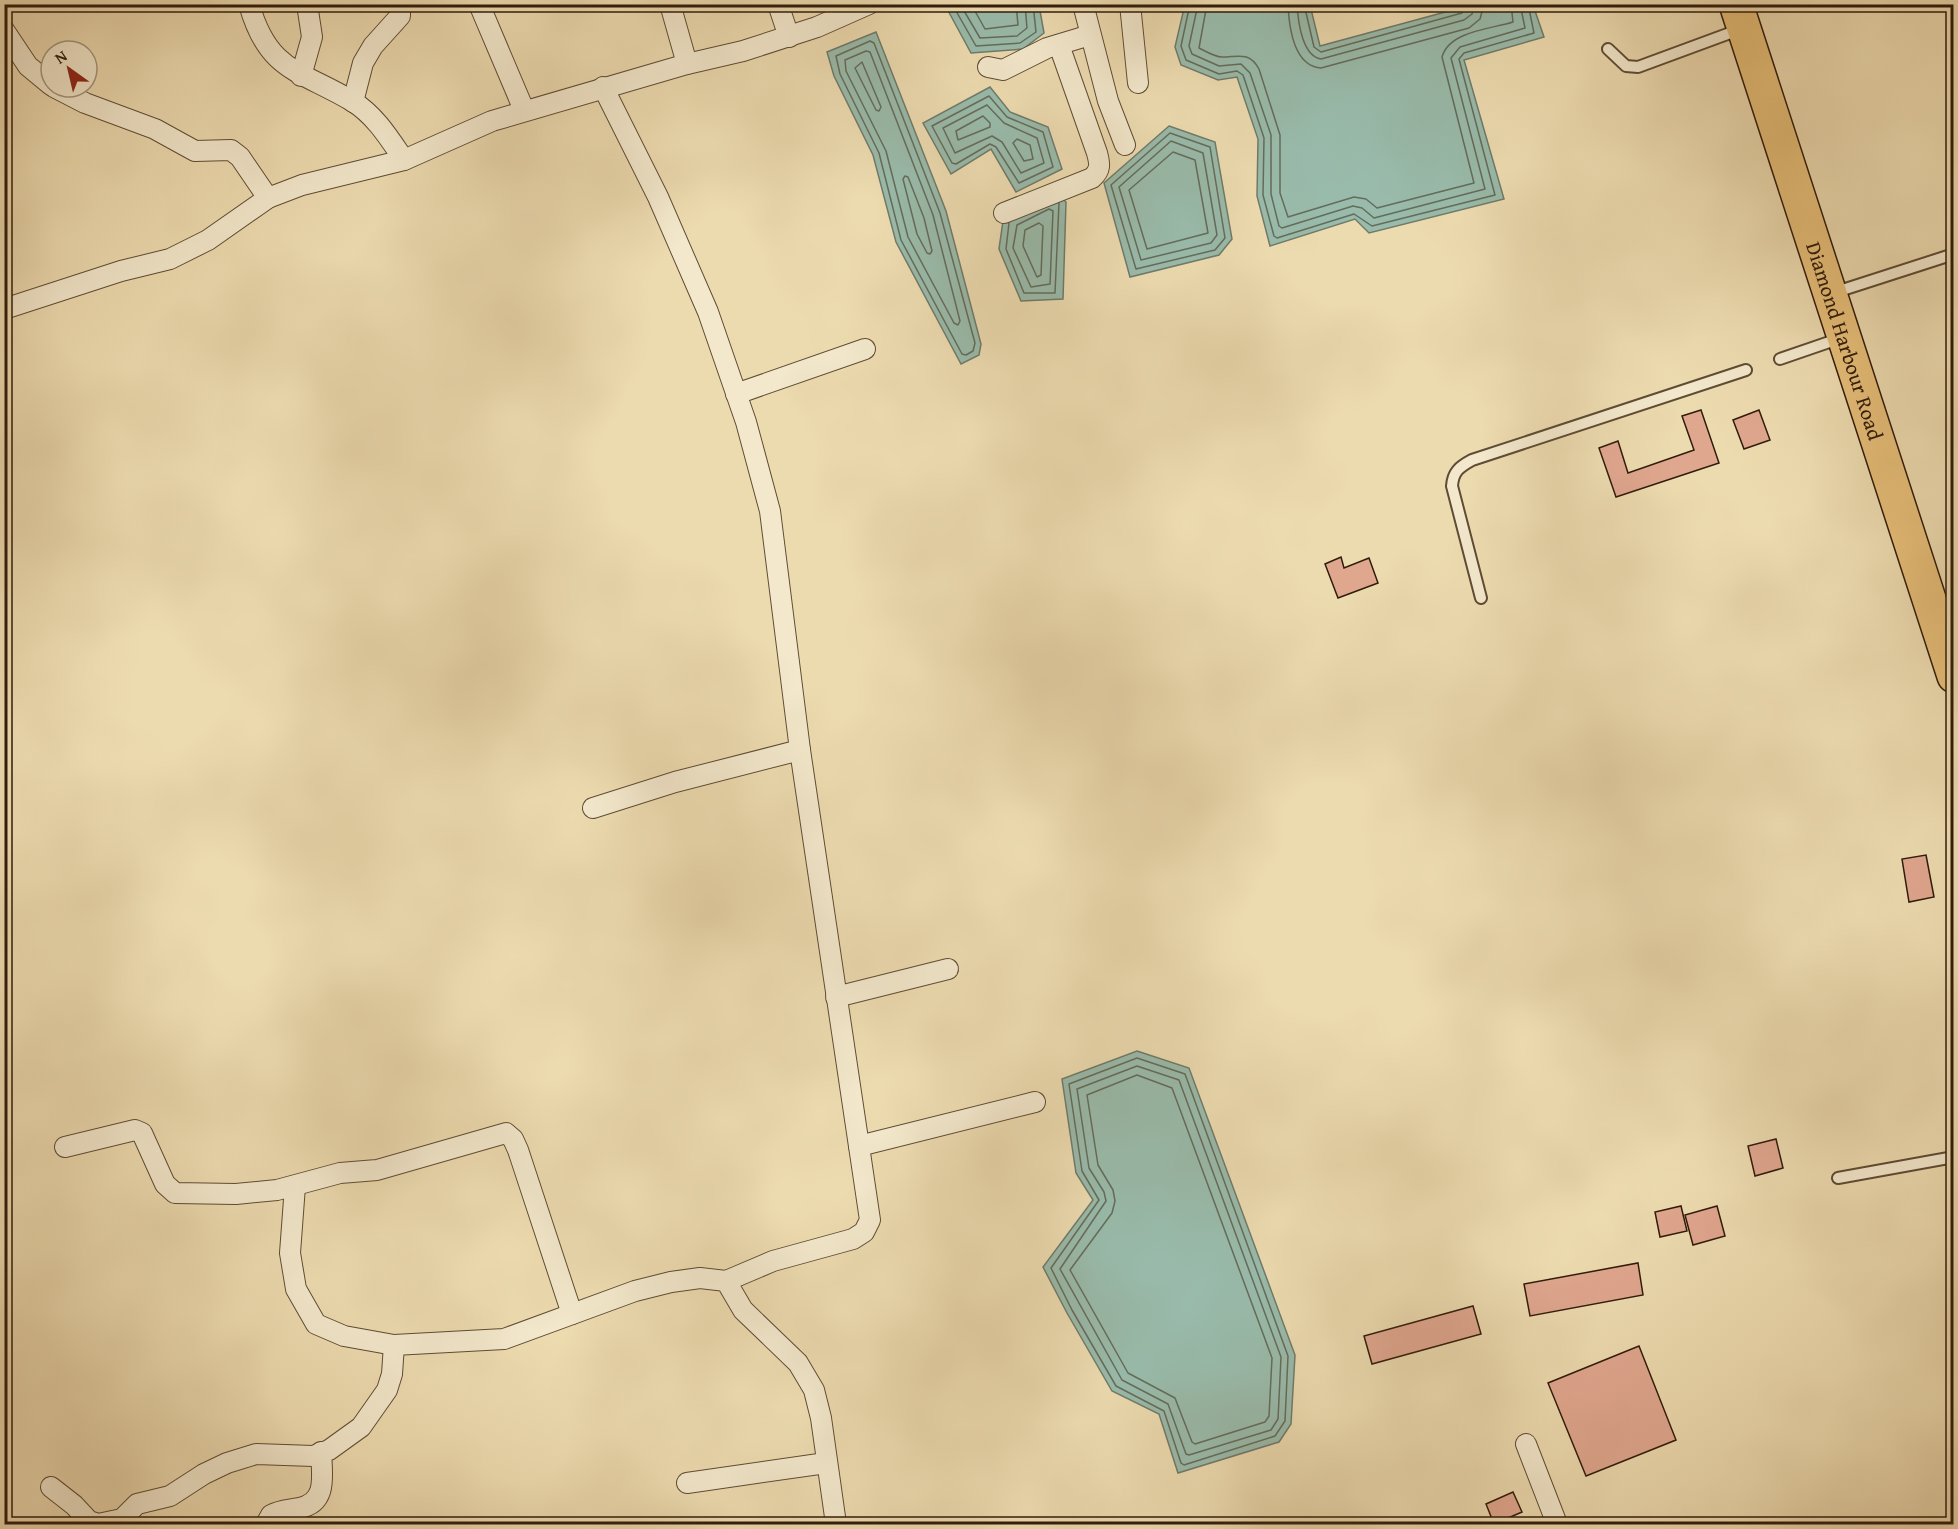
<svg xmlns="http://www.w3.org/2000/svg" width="1958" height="1529" font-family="'Gentium Book Plus',serif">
<rect width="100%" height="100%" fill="#eddbb0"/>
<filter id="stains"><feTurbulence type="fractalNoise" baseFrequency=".00333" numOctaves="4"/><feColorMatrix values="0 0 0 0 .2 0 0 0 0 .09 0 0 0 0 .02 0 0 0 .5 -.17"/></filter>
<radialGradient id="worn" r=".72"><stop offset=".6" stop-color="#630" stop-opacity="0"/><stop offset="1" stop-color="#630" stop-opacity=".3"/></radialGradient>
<g fill="#99bbab" stroke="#6f7b6b" stroke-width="1.5">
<path d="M 1185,4 L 1310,5 L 1320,46 L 1471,5 L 1533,5 L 1544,37 L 1464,60 L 1504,199 L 1369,233 L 1355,219 L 1270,246 L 1257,196 L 1258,139 L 1237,77 L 1218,80 L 1181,65 L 1175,47 Z"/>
<path d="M 945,5 L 1039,5 L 1044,33 L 1023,49 L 971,53 Z"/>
<path d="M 876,32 L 946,211 L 981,344 L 979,355 L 961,364 L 896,242 L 873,155 L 834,76 L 827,52 Z"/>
<path d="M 990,87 L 1010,112 L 1048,127 L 1062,169 L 1016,192 L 991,149 L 951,174 L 923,123 Z"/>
<path d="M 1169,126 L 1215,142 L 1232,239 L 1219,255 L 1130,277 L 1104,183 Z"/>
<path d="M 1054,191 L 1066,202 L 1063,299 L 1021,301 L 999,249 L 1004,214 Z"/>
<path d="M 1137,1051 L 1189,1068 L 1295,1355 L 1291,1424 L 1279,1442 L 1178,1473 L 1159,1414 L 1112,1391 L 1067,1313 L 1043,1267 L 1093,1200 L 1076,1173 L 1062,1079 Z"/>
</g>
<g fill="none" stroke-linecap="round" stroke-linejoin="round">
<g stroke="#646c5b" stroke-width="1.5">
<path d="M 952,4 L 976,46 L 1020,43 L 1036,32 L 1033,4"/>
<path d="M 960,4 L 980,38 L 1017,36 L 1027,28 L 1025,4"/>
<path d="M 971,4 L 985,29 L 1018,25 L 1016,4"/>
<path d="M 1190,4 L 1181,46 L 1186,60 L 1219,74 L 1237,71 L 1243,75 L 1264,138 L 1263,195 L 1274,236 L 1277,238 L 1354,214 L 1372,226 L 1495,195 L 1459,59 L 1464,53 L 1534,33 L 1528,4"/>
<path d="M 1198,4 L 1189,46 L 1192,54 L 1219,66 L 1241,64 L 1250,73 L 1271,135 L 1271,194 L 1279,226 L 1282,228 L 1353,206 L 1362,208 L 1374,218 L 1485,189 L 1451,58 L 1460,47 L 1525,28 L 1520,4"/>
<path d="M 1207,4 L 1199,48 C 1205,51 1215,57 1222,57 C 1238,57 1249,51 1259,69 L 1280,135 L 1280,193 L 1288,217 L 1354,197 L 1366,199 L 1377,208 L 1474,183 L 1442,57 C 1449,31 1491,29 1513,22 L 1511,4"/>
<path d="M 1288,4 C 1289,27 1294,66 1321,68 L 1469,28 L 1480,19 L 1484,4"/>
<path d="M 1297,4 C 1298,21 1302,56 1321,59 L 1464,20 L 1472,14 L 1475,4"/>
<path d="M 1304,4 L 1314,47 L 1321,52 L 1462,13 L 1467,4"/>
<path d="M 870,41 L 874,43 L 940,213 L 975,343 L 973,351 L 966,355 L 962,354 L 901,240 L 879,153 L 840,74 L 836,56 Z"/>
<path d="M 866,51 L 870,52 L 933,215 L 960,321 L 958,325 L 954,323 L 908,237 L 886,151 L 846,71 L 845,60 Z"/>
<path d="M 862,62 L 881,107 L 879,111 L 876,110 L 855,68 Z"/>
<path d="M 989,96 L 1007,117 L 1043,132 L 1053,167 L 1019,183 L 996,147 L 990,144 L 956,164 L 952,163 L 932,126 Z"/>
<path d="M 987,105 L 1004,123 L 1037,138 L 1044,163 L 1021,173 L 1002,142 L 992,136 L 955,153 L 943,128 Z"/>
<path d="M 983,116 L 990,123 L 990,127 L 958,140 L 956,131 Z"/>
<path d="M 1170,133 L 1210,147 L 1225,238 L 1215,250 L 1136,269 L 1111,185 Z"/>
<path d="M 1017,139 L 1030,145 L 1033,159 L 1024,161 L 1013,143 Z"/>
<path d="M 1171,141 L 1203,153 L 1217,235 L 1211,243 L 1141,260 L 1119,187 Z"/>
<path d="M 1173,152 L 1195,160 L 1208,233 L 1147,249 L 1129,190 Z"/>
<path d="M 905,176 L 908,177 L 924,218 L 932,251 L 930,254 L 927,253 L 917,234 L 903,179 Z"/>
<path d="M 1049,209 L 1053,211 L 1050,284 L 1031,287 L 1013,248 L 1017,225 Z"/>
<path d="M 1009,223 L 1006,249 L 1024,293 L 1055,293 L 1059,203"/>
<path d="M 1039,223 L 1043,226 L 1041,275 L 1037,277 L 1023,246 L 1025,230 Z"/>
<path d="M 1137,1058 L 1185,1074 L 1288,1356 L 1285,1421 L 1275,1436 L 1184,1465 L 1181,1463 L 1164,1411 L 1116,1386 L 1072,1310 L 1051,1268 L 1099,1200 L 1082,1171 L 1069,1084 Z"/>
<path d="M 1137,1066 L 1179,1080 L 1281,1357 L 1278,1419 L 1271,1430 L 1189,1455 L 1186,1454 L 1168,1404 L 1122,1380 L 1060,1269 L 1106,1201 L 1104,1192 L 1089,1168 L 1077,1089 Z"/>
<path d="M 1137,1075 L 1172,1088 L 1272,1358 L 1269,1416 L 1265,1422 L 1195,1444 L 1192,1442 L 1175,1398 L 1128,1373 L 1070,1270 L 1112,1213 L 1115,1201 L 1113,1190 L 1098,1165 L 1087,1095 Z"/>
</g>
</g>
<g fill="#e0a78f" stroke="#301c0b" stroke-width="1.5">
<path d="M 1701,410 L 1719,463 L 1616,497 L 1599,448 L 1618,441 L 1628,473 L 1694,450 L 1682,416 Z"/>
<path d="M 1759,410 L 1770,440 L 1744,449 L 1733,420 Z"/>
<path d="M 1341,557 L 1344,568 L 1369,558 L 1378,583 L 1338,598 L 1325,564 Z"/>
<path d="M 1926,855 L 1934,897 L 1909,902 L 1902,859 Z"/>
<path d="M 1776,1139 L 1783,1168 L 1755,1176 L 1748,1146 Z"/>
<path d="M 1681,1206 L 1687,1231 L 1660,1237 L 1655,1212 Z"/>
<path d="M 1717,1206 L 1725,1236 L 1693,1245 L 1685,1215 Z"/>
<path d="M 1638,1263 L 1643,1295 L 1530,1316 L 1524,1284 Z"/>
<path d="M 1473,1306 L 1481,1334 L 1372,1364 L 1364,1336 Z"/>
<path d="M 1639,1346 L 1676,1440 L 1586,1476 L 1548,1383 Z"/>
<path d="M 1513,1492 L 1522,1512 L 1494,1524 L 1486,1504 Z"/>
</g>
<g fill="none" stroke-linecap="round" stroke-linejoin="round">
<g stroke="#5f4c34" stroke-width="14">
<g id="lane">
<path d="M 1608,49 L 1626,66 L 1638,67 L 1741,29"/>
<path d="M 1833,293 L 1954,254"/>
<path d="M 1780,359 L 1841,338"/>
<path d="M 1481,598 L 1452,486 C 1453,472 1459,467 1472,460 L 1746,370"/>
<path d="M 1838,1178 L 1954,1157"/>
</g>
</g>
<g stroke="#5f4c34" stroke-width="22">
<g id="street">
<path d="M 249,4 C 268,72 300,70 352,101 C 375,115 389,138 404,160"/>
<path d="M 479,4 L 524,110"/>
<path d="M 670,4 L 687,64"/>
<path d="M 778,4 L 789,37"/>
<path d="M 1083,4 L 1108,101 L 1125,145"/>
<path d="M 1130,4 L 1138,83"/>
<path d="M 4,30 L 28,66 L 51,85"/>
<path d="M 988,67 L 1003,70 L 1047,48 L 1090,35"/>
<path d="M 301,76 L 312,37 L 307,4"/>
<path d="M 54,87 L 85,103 L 155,129 L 195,151 L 231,150 L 240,157 L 268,198"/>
<path d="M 603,87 L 658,197 L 708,312 L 746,422 L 770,511 L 800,750 L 870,1220 L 864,1232 L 853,1239 L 773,1261 L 726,1281"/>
<path d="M 353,102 L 363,63 L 373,46 L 400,16 L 400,4"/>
<path d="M 1004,213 L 1092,178 C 1101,170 1100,164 1097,153 L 1059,45"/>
<path d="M 4,309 L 121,271 L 170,259 L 208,240 L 268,198 L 302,185 L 404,160 L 492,121 L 687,64 L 743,51 L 817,27 L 869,4"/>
<path d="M 736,394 L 865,349"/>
<path d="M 593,808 L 675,782 L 800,750"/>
<path d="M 836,997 L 948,969"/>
<path d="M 859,1146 L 1035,1102"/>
<path d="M 65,1147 L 135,1130 L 142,1133 L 165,1184 L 175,1193 L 236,1194 L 277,1190 L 340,1173 L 377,1170 L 506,1133 L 513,1139 L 518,1150 L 572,1314"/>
<path d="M 295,1186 L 290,1253 L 296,1289 L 316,1324 L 344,1336 L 394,1345 L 504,1339 L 635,1291 L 671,1282 L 700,1278 L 726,1281 L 743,1310 L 798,1363 L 814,1390 L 821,1418 L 836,1524"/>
<path d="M 1526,1444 L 1557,1524"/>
<path d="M 687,1483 L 826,1463"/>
<path d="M 51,1487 L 74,1505 L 89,1521 L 98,1524 L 122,1519 L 137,1504 L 170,1496 L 204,1474 L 227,1463 L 256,1454 L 313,1456 L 329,1450 L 361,1427 L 387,1390 L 392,1374 L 394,1345"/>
<path d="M 266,1524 L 271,1515 C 280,1510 290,1510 299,1508 C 328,1503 322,1475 321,1452"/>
</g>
</g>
<g stroke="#301c0b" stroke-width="36">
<g id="highway">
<path id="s1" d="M 1736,4 L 1954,676"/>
</g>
</g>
<use href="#lane" stroke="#f3e8cc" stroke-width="10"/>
<use href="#street" stroke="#f3e8cc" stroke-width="20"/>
<use href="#highway" stroke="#e6be78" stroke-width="33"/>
</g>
<g text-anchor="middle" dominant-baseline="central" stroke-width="4.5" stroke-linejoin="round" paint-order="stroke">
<g font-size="21" fill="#301c0b" stroke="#f3e8cc">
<text stroke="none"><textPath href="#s1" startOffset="354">Diamond Harbour Road</textPath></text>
</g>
</g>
<rect width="1958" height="1529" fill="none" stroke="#eddbb0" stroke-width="24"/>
<rect x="6" y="6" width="1946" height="1517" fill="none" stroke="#301c0b" stroke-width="3"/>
<rect x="12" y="12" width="1934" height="1505" fill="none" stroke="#301c0b" stroke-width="1.5"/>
<g transform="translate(69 69) rotate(326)"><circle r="28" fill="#f3e8cc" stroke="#a5967f" stroke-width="1.5"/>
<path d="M0-4.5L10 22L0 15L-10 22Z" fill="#8f2418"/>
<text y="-9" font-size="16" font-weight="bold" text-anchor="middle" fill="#301c0b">N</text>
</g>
<rect width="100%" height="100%" filter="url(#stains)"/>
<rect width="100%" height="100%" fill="url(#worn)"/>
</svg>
